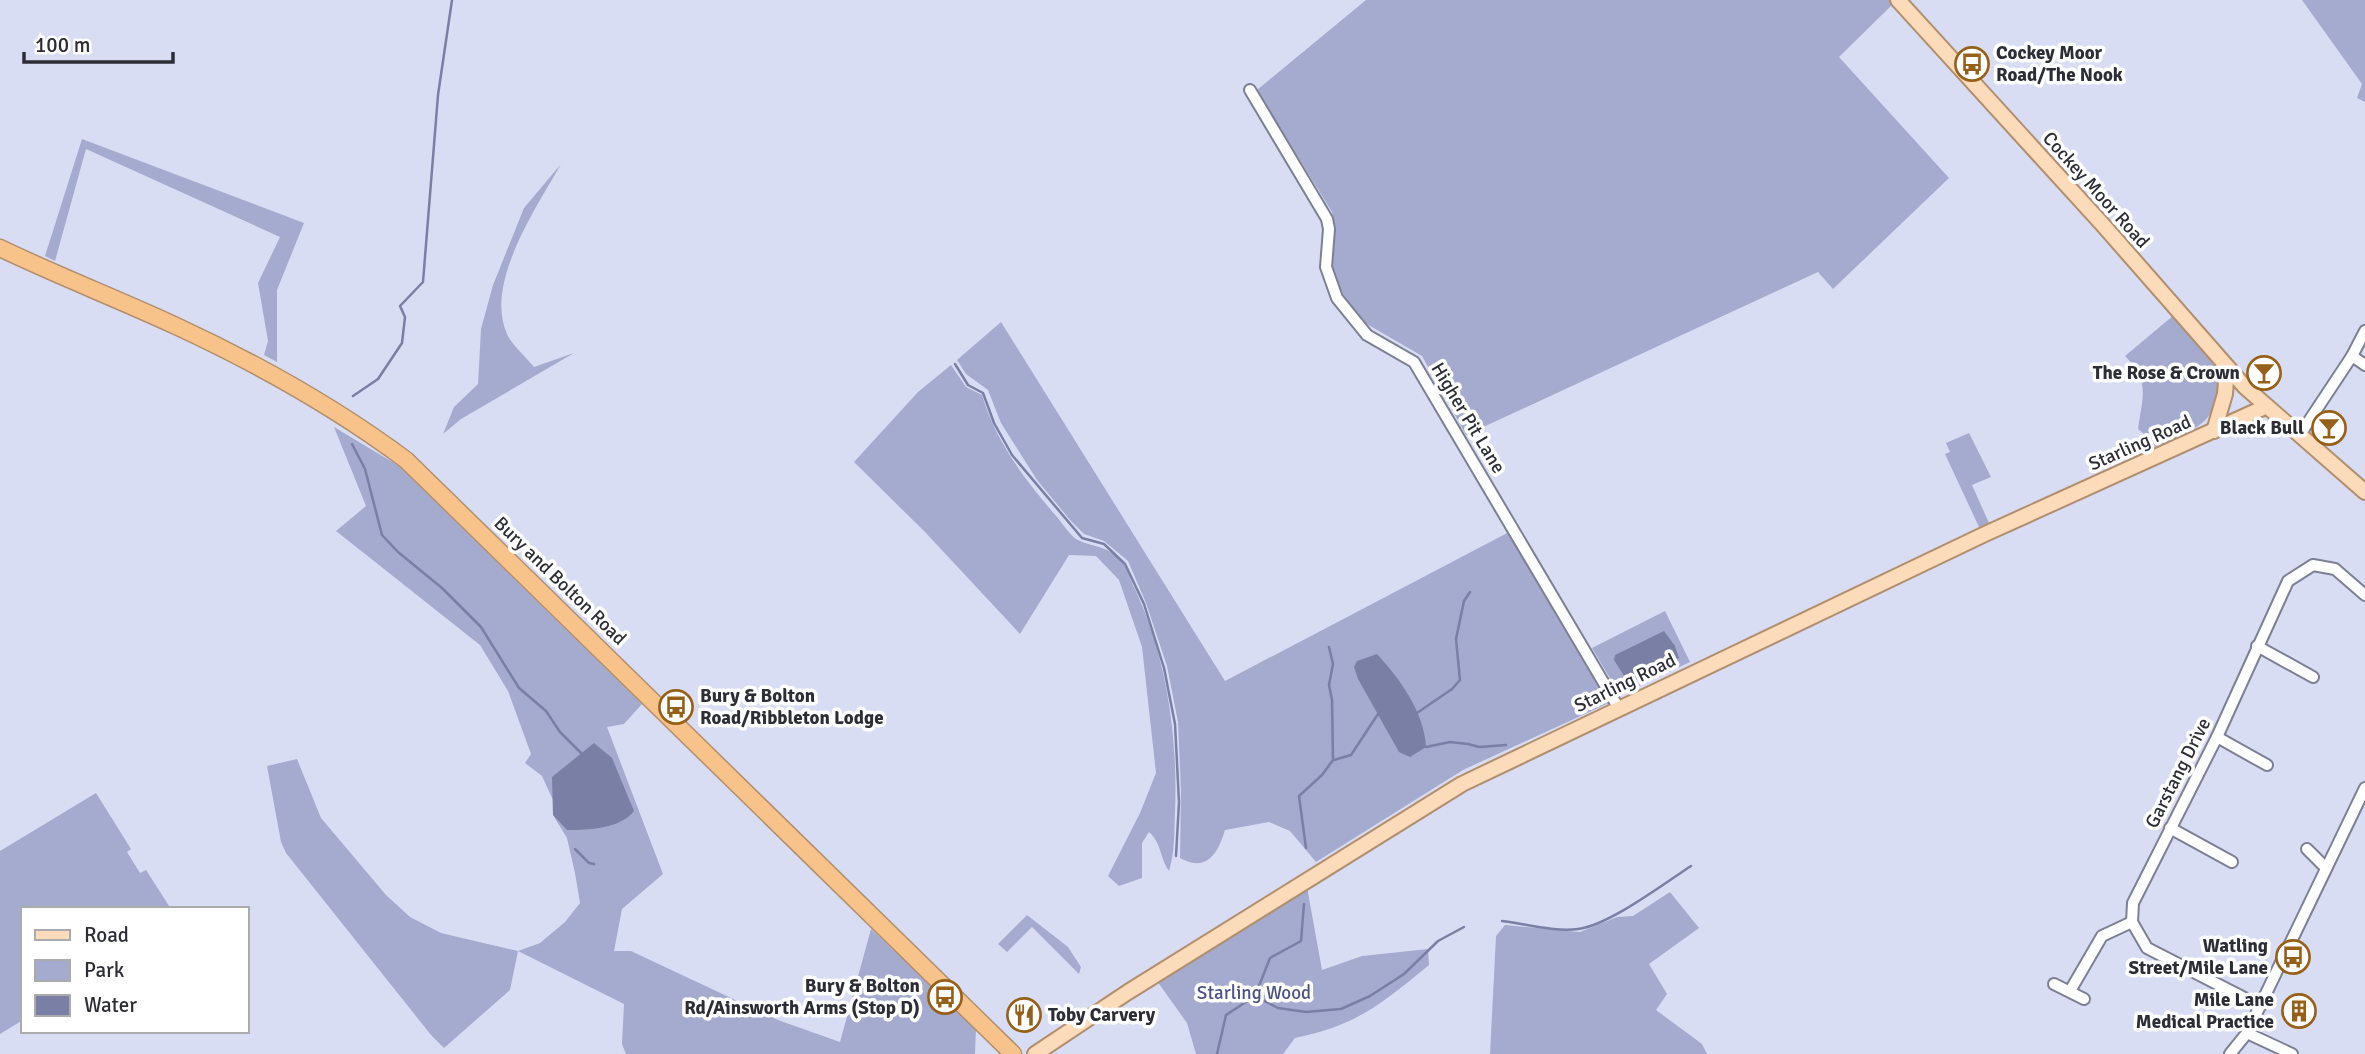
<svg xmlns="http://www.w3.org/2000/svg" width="2365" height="1054" font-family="Signika,sans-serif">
<rect width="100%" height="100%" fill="#d9ddf3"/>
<g fill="#a5abcf">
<path d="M 1366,0 L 1889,0 L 1893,4 L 1839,57 L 1949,178 L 1833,289 L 1818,272 L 1466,435 L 1422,356 L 1365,323 L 1346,300 L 1330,268 L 1335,228 L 1332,212 L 1257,90 Z"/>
<path d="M 2302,0 L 2365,0 L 2365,102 L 2357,98 L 2362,84 Z"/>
<path d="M 82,139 L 304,223 L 277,290 L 277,362 L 264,355 L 268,341 L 258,283 L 280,237 L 86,149 L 55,261 L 45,256 Z"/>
<path d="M 561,164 C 537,207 484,283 507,334 C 512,345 526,357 534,367 L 574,353 L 461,419 L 443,434 L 454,407 L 478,384 L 481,329 L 493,285 L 524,208 Z"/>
<path d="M 2174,315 C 2187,332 2205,349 2215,367 C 2221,378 2221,387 2218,399 C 2208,430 2177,437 2150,449 L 2143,433 L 2138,429 C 2143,395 2150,382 2125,356 Z"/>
<path d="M 1001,322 L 1225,681 L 1511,531 L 1611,702 L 1463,770 L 1316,862 L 1290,831 L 1269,822 L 1225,830 C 1218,853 1207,873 1180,858 L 1181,792 L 1178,722 L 1167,666 L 1146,603 L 1128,561 L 1104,541 L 1084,534 L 1070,520 L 1037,480 L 1001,423 L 988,390 L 966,374 L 957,360 Z"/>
<path d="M 951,365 L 966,387 L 982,395 C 996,442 1025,480 1057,517 C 1063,524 1070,536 1078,540 C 1096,549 1109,544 1124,565 C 1129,572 1131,582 1135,589 C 1167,659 1178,736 1175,813 C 1174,833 1175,852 1169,871 C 1159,856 1162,844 1149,832 L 1142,843 L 1142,878 L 1119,886 L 1108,876 L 1140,813 L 1156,773 L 1142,647 L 1119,580 L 1096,556 L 1069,555 L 1020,634 L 925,532 L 854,462 L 918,392 Z"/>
<path d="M 334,427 L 399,466 L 642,704 L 624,724 L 607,727 L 663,874 L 622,909 L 614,951 L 631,951 L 778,1020 L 840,1042 L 871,929 L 976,1028 L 975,1054 L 626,1054 L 622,1044 L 624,1004 L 518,951 L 510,990 L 444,1048 L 431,1035 L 286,853 L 281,842 L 267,766 L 297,759 L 321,818 L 386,895 L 410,917 L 441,933 L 518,951 L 540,943 L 565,922 L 580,903 L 575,873 L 567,838 L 553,815 L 553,800 L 542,776 L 525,763 L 531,754 L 508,691 L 480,645 L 336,531 L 366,506 Z"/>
<path d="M 1969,433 L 1991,477 L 1972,485 L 1989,523 L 1979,527 L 1945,454 L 1950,452 L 1946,443 Z"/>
<path d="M 1665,611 L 1690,662 L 1620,695 L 1592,648 Z"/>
<path d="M 96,793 L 131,849 L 127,852 L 140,873 L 146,870 L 171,909 L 23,909 L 23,1020 L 0,1034 L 0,851 Z"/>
<path d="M 1307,887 L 1322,970 L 1362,956 L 1428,949 L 1429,965 C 1381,1004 1358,1025 1295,1038 L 1283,1054 L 1196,1054 L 1187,1023 L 1157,981 Z"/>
<path d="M 1670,892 L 1699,928 L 1649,964 L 1667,994 L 1656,1010 L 1702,1044 L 1707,1054 L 1490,1054 L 1496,936 L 1505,925 L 1580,932 L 1617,917 L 1633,916 Z"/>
<path d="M 1027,915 L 1068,947 L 1081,967 L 1079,974 L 1032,927 L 1007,952 L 998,944 Z"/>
</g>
<g fill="#7a7fa5">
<path d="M 1664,631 L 1675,646 L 1679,658 L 1629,684 L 1614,660 L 1615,655 Z"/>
<path d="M 1377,654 C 1400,679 1424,712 1426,747 L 1410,757 L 1399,752 L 1358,679 L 1354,667 L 1357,661 Z"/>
<path d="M 594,743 L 612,758 L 634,811 C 620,829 588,830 567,830 L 553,815 L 552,777 Z"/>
</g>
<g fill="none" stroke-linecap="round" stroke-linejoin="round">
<g stroke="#7a7fa5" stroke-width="2.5">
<path d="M 955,364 L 968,385 L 983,393 L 994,423 L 1012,455 L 1082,538 L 1104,544 L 1125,564 L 1144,604 L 1164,668 L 1175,724 L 1179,802 L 1176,856"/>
<path d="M 353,396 L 378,379 L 402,343 L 405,317 L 400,306 L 423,282 L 438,95 L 452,0"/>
<path d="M 352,444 L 365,469 L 382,535 L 398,552 L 442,588 L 481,627 L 519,688 L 546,711 L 560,732 L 581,753"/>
<path d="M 1417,713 L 1452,689 L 1460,680 L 1456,639 L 1464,601 L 1470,592"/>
<path d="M 1426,747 L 1450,742 L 1468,744 L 1479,747 L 1506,745"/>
<path d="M 1334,760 L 1351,755 L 1378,714"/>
<path d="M 1306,848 L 1299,796 L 1322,775 L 1333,760 L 1332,700 L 1329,685 L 1333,664 L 1329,647"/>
<path d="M 575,849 L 589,863 L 594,864"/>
<path d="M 1502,921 C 1526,924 1554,932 1578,929 C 1608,926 1665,883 1691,866"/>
<path d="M 1255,996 L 1278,1008 L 1306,1012 L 1341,1009 L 1370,996 L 1404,974 L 1438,941 L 1464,927"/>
<path d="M 1217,1054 L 1226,1015 L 1255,996 L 1270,958 L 1301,941 L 1304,904"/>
</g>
<g stroke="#7d8094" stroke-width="14">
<g id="minor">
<path d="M 1250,90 L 1327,219 L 1329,229 L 1326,267 L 1337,298 L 1367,335 L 1414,362 L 1618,707"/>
<path d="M 2352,356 L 2365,365"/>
<path d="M 2299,436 L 2352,356 L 2365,331"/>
<path d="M 2257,646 L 2313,677"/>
<path d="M 2217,737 L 2267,765"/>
<path d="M 2170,828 L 2232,862"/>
<path d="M 2307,849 L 2326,868"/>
<path d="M 2054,984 L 2084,999"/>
<path d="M 2070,991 L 2102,936 L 2132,922"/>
<path d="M 2260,1006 L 2147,948 L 2132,922 L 2133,903 L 2217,737 L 2288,581 L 2313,565 L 2335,569 L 2365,595"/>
<path d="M 2247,1033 L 2292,1054"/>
<path d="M 2230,1054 L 2247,1033 L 2365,788"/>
</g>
</g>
<g stroke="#b18e6d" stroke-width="18">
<g id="major">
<path d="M 1898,0 L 2103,225 L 2245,387 L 2365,492"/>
<path d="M 2214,431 L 2225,394 L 2227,368"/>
<path d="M 1035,1054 L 1128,992 L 1462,784 L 1985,534 L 2265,407"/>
</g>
</g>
<g stroke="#b18e6d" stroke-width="19">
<path id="highway" d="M 0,248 C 58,276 118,299 176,326 C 256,363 335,407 406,460 L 1013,1054"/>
</g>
<use href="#minor" stroke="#fff" stroke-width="10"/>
<use href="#major" stroke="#fbdbb9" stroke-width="14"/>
<use href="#highway" stroke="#f8c38b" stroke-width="16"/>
</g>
<defs>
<g id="bus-ring" transform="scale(1.75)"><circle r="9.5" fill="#fff" stroke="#966018" stroke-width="1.5"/><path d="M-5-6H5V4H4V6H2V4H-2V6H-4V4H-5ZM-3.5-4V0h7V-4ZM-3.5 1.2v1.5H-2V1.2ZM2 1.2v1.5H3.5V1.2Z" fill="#966018"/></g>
<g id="bar-ring" transform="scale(1.75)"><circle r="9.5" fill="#fff" stroke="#966018" stroke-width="1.5"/><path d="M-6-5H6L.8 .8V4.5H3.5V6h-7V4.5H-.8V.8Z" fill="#966018"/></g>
<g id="building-ring" transform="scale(1.75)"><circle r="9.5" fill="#fff" stroke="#966018" stroke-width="1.5"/><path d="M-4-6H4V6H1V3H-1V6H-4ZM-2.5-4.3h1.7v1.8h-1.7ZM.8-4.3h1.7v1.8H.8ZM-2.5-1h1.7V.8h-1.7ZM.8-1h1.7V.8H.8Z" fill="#966018"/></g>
<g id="restaurant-ring" transform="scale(1.75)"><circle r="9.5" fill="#fff" stroke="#966018" stroke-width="1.5"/><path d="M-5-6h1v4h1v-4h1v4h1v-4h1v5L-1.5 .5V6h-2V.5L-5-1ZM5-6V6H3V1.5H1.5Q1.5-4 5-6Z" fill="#966018"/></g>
</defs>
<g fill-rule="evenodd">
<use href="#bus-ring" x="1972" y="64"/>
<use href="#bar-ring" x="2264" y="373"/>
<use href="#bar-ring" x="2329" y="428"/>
<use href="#bus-ring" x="676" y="707"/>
<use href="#bus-ring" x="2293" y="957"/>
<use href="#bus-ring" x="945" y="997"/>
<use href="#building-ring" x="2299" y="1011"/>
<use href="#restaurant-ring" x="1024" y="1015"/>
</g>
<g text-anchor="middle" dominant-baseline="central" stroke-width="7" stroke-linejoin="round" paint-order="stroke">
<g font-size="19" font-weight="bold" fill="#2c2d35" stroke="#fff" text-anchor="end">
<text x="1996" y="53" text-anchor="start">Cockey Moor<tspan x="1996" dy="22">Road/The Nook</tspan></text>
<text x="2240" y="373">The Rose &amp; Crown</text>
<text x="2304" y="428">Black Bull</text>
<text x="700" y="696" text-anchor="start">Bury &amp; Bolton<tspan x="700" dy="22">Road/Ribbleton Lodge</tspan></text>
<text x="2268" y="946">Watling<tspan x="2268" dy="22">Street/Mile Lane</tspan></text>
<text x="920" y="986">Bury &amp; Bolton<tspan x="920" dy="22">Rd/Ainsworth Arms (Stop D)</tspan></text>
<text x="2274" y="1000">Mile Lane<tspan x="2274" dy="22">Medical Practice</tspan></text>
<text x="1048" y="1015" text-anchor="start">Toby Carvery</text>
</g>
<g font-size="19" fill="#2c2d35" stroke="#fff">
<text transform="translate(2096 190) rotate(48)">Cockey Moor Road</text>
<text transform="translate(1468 418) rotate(59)">Higher Pit Lane</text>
<text transform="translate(2140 443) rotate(-24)">Starling Road</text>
<text transform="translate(560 581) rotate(44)">Bury and Bolton Road</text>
<text transform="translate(1625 683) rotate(-26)">Starling Road</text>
<text transform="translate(2178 773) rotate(-63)">Garstang Drive</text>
</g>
<g font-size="19" fill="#4c5287" stroke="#fff">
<text x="1254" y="993">Starling Wood</text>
</g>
</g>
<rect x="21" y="907" width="228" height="126" fill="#ffffff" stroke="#ababae" stroke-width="2"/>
<rect x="35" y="930" width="35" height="10" fill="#fbdbb9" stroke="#ababae" stroke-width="2"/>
<text x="84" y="942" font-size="21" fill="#2c2d35">Road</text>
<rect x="35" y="960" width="35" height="21" fill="#a5abcf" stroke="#ababae" stroke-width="2"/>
<text x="84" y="977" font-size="21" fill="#2c2d35">Park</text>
<rect x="35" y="995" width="35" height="21" fill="#7a7fa5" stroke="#ababae" stroke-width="2"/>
<text x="84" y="1012" font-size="21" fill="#2c2d35">Water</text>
<path d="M24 52v10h149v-10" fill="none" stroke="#2c2d35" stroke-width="3.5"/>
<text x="35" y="52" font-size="21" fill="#2c2d35" stroke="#ffffff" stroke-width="5" paint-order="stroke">100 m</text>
</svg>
